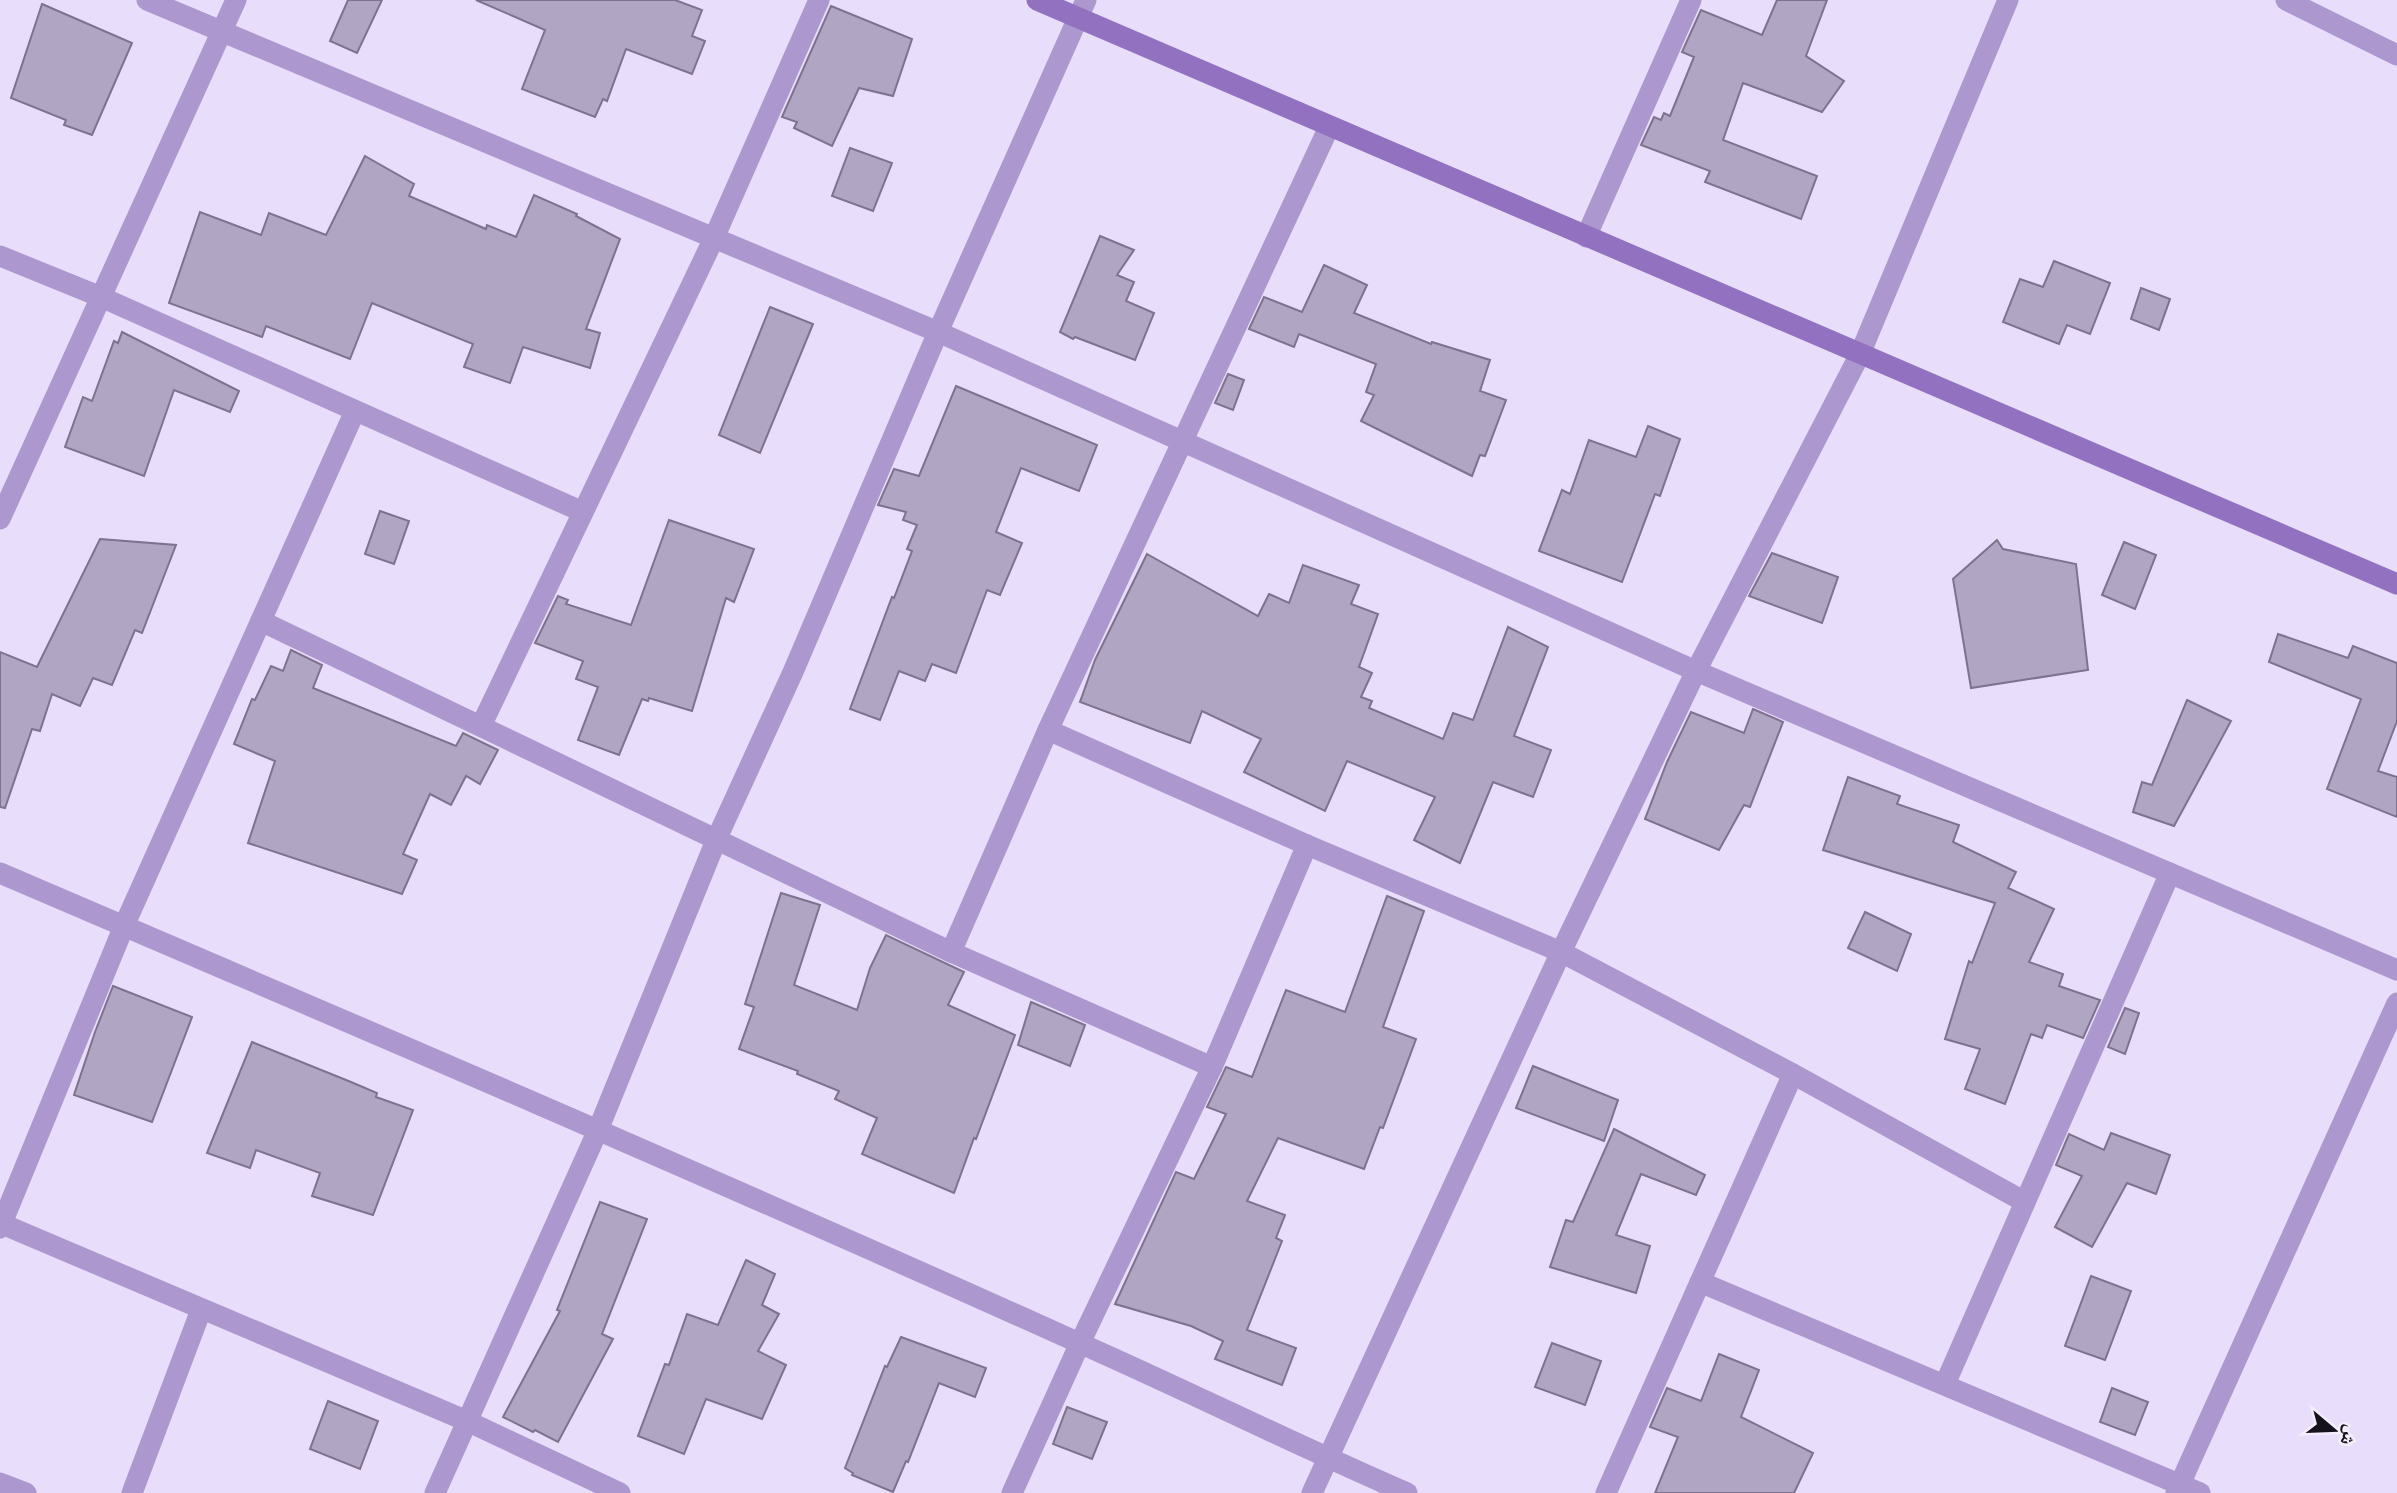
<svg xmlns="http://www.w3.org/2000/svg" width="2397" height="1493" font-family="Figtree,'Noto Naskh Arabic',sans-serif">
<rect width="100%" height="100%" fill="#e8ddfb"/>
<g fill="#b0a6c3" stroke="#7d738e" stroke-width="2">
<path d="M 348,0 L 382,0 L 357,53 L 330,41 Z"/>
<path d="M 476,0 L 675,0 L 702,10 L 692,36 L 705,41 L 692,74 L 626,49 L 607,101 L 603,99 L 595,117 L 522,89 L 545,30 Z"/>
<path d="M 1777,0 L 1827,0 L 1806,56 L 1844,81 L 1822,112 L 1743,83 L 1723,140 L 1817,176 L 1801,219 L 1705,182 L 1710,171 L 1641,145 L 1654,117 L 1661,120 L 1664,113 L 1670,116 L 1694,57 L 1682,52 L 1701,10 L 1762,35 Z"/>
<path d="M 42,4 L 132,43 L 92,135 L 64,125 L 66,120 L 11,98 Z"/>
<path d="M 831,6 L 912,39 L 893,96 L 859,88 L 832,146 L 794,128 L 797,122 L 782,117 Z"/>
<path d="M 850,148 L 892,163 L 873,211 L 832,196 Z"/>
<path d="M 365,156 L 414,184 L 409,196 L 486,229 L 487,225 L 516,237 L 534,195 L 577,214 L 576,216 L 620,239 L 586,329 L 600,333 L 590,368 L 523,347 L 510,383 L 464,367 L 473,344 L 372,303 L 350,359 L 266,326 L 262,337 L 169,303 L 200,212 L 261,235 L 269,213 L 326,235 Z"/>
<path d="M 1100,236 L 1134,250 L 1117,275 L 1134,282 L 1126,301 L 1154,313 L 1135,360 L 1075,337 L 1073,339 L 1060,332 Z"/>
<path d="M 2054,261 L 2110,283 L 2090,334 L 2067,325 L 2059,344 L 2003,322 L 2020,279 L 2043,287 Z"/>
<path d="M 1324,265 L 1367,285 L 1354,313 L 1431,344 L 1432,342 L 1490,360 L 1480,391 L 1506,400 L 1485,456 L 1480,455 L 1472,476 L 1361,421 L 1374,395 L 1366,392 L 1376,364 L 1299,334 L 1294,347 L 1249,329 L 1264,297 L 1302,312 Z"/>
<path d="M 2141,288 L 2170,299 L 2159,330 L 2131,319 Z"/>
<path d="M 770,307 L 813,324 L 760,453 L 719,435 Z"/>
<path d="M 122,332 L 239,391 L 230,412 L 174,390 L 144,476 L 65,447 L 83,397 L 92,401 L 114,341 L 118,343 Z"/>
<path d="M 1228,374 L 1244,380 L 1233,410 L 1215,403 Z"/>
<path d="M 956,386 L 1097,445 L 1079,491 L 1021,468 L 996,532 L 1022,543 L 1000,595 L 987,590 L 956,673 L 932,664 L 925,681 L 899,671 L 880,720 L 850,709 L 892,597 L 894,598 L 912,551 L 907,549 L 917,525 L 903,520 L 906,512 L 878,505 L 894,469 L 919,476 Z"/>
<path d="M 1648,426 L 1680,439 L 1660,496 L 1655,494 L 1622,582 L 1539,551 L 1562,490 L 1570,494 L 1589,440 L 1636,457 Z"/>
<path d="M 380,511 L 409,521 L 394,564 L 365,554 Z"/>
<path d="M 669,520 L 754,549 L 734,602 L 726,598 L 692,711 L 649,698 L 648,701 L 642,699 L 619,755 L 578,740 L 598,687 L 576,679 L 583,661 L 535,643 L 558,596 L 568,600 L 566,604 L 631,625 Z"/>
<path d="M 100,539 L 176,545 L 142,633 L 135,630 L 112,685 L 93,678 L 80,706 L 52,694 L 40,731 L 32,729 L 5,808 L 0,807 L 0,652 L 37,667 Z"/>
<path d="M 1997,540 L 2003,549 L 2076,564 L 2088,670 L 1971,688 L 1953,579 Z"/>
<path d="M 2124,542 L 2156,555 L 2135,609 L 2102,595 Z"/>
<path d="M 1772,553 L 1838,577 L 1822,623 L 1749,596 Z"/>
<path d="M 1147,554 L 1258,616 L 1269,594 L 1289,603 L 1303,565 L 1359,585 L 1351,604 L 1378,614 L 1359,667 L 1372,673 L 1361,697 L 1372,701 L 1369,708 L 1443,739 L 1453,713 L 1473,720 L 1508,627 L 1548,647 L 1514,736 L 1551,750 L 1533,797 L 1493,782 L 1460,863 L 1414,840 L 1435,797 L 1347,761 L 1325,811 L 1244,772 L 1261,739 L 1202,711 L 1190,743 L 1080,702 L 1095,660 Z"/>
<path d="M 2278,634 L 2348,658 L 2353,646 L 2397,663 L 2397,721 L 2378,771 L 2397,777 L 2397,817 L 2327,789 L 2361,699 L 2269,662 Z"/>
<path d="M 291,650 L 322,665 L 313,688 L 456,746 L 463,733 L 498,750 L 480,784 L 466,776 L 451,805 L 430,794 L 403,854 L 417,860 L 402,894 L 248,843 L 275,761 L 234,744 L 252,699 L 255,700 L 271,666 L 283,671 Z"/>
<path d="M 2187,700 L 2231,721 L 2174,826 L 2133,812 L 2142,782 L 2152,785 Z"/>
<path d="M 1753,709 L 1783,722 L 1750,807 L 1744,805 L 1719,850 L 1645,819 L 1667,762 L 1691,712 L 1744,733 Z"/>
<path d="M 1848,777 L 1900,796 L 1897,804 L 1959,825 L 1953,842 L 2016,872 L 2008,888 L 2054,909 L 2029,962 L 2063,974 L 2059,986 L 2100,1000 L 2083,1038 L 2047,1025 L 2042,1038 L 2031,1034 L 2005,1104 L 1965,1089 L 1980,1049 L 1945,1039 L 1969,961 L 1972,963 L 1995,903 L 1823,850 Z"/>
<path d="M 781,893 L 820,905 L 794,985 L 857,1010 L 870,968 L 886,935 L 964,972 L 948,1005 L 1015,1035 L 976,1139 L 974,1138 L 954,1193 L 862,1154 L 877,1118 L 835,1099 L 839,1091 L 797,1074 L 798,1071 L 739,1049 L 754,1007 L 745,1004 Z"/>
<path d="M 1387,896 L 1424,911 L 1383,1027 L 1416,1039 L 1383,1128 L 1380,1127 L 1364,1169 L 1278,1138 L 1247,1201 L 1285,1215 L 1276,1238 L 1282,1241 L 1247,1330 L 1296,1348 L 1282,1385 L 1215,1359 L 1223,1341 L 1191,1326 L 1115,1304 L 1176,1172 L 1194,1179 L 1226,1114 L 1207,1107 L 1226,1067 L 1252,1077 L 1286,990 L 1345,1012 Z"/>
<path d="M 1865,912 L 1911,934 L 1897,971 L 1848,948 Z"/>
<path d="M 113,986 L 192,1017 L 152,1122 L 74,1095 L 95,1032 Z"/>
<path d="M 1031,1002 L 1085,1025 L 1070,1066 L 1018,1045 Z"/>
<path d="M 2125,1008 L 2139,1013 L 2125,1054 L 2108,1047 Z"/>
<path d="M 252,1042 L 351,1082 L 377,1093 L 376,1097 L 413,1110 L 373,1215 L 312,1196 L 320,1173 L 256,1150 L 250,1168 L 207,1153 Z"/>
<path d="M 1533,1066 L 1618,1100 L 1604,1141 L 1516,1108 Z"/>
<path d="M 1614,1129 L 1705,1175 L 1696,1195 L 1641,1174 L 1616,1235 L 1650,1246 L 1636,1293 L 1550,1267 L 1566,1220 L 1573,1222 Z"/>
<path d="M 2111,1133 L 2170,1155 L 2156,1194 L 2127,1183 L 2092,1247 L 2055,1227 L 2082,1176 L 2056,1165 L 2069,1134 L 2104,1150 Z"/>
<path d="M 600,1202 L 647,1219 L 602,1334 L 613,1339 L 558,1442 L 535,1430 L 533,1432 L 503,1417 L 560,1311 L 557,1310 Z"/>
<path d="M 746,1260 L 775,1274 L 762,1305 L 779,1314 L 758,1351 L 786,1365 L 762,1419 L 706,1399 L 684,1454 L 638,1436 L 665,1364 L 669,1365 L 687,1314 L 718,1325 Z"/>
<path d="M 2091,1276 L 2131,1291 L 2105,1360 L 2065,1346 Z"/>
<path d="M 901,1337 L 986,1368 L 975,1397 L 939,1383 L 908,1462 L 906,1461 L 893,1492 L 852,1475 L 853,1473 L 845,1468 L 885,1366 L 887,1367 Z"/>
<path d="M 1552,1343 L 1601,1361 L 1585,1405 L 1535,1387 Z"/>
<path d="M 1719,1354 L 1759,1370 L 1741,1417 L 1813,1453 L 1794,1493 L 1655,1493 L 1678,1437 L 1650,1427 L 1667,1388 L 1701,1401 Z"/>
<path d="M 2112,1388 L 2148,1402 L 2135,1435 L 2100,1422 Z"/>
<path d="M 328,1401 L 378,1421 L 360,1469 L 310,1449 Z"/>
<path d="M 1067,1407 L 1107,1422 L 1092,1459 L 1053,1444 Z"/>
</g>
<g fill="none" stroke-linecap="round" stroke-linejoin="round">
<g stroke="#ac98ce" stroke-width="21">
<path d="M 147,0 L 938,332 L 1696,671 L 2397,970"/>
<path d="M 2286,0 L 2397,55"/>
<path d="M 1586,237 L 1691,0"/>
<path d="M 0,256 L 101,297 L 583,512"/>
<path d="M 0,519 L 236,0"/>
<path d="M 261,621 L 951,952 L 1212,1067"/>
<path d="M 481,726 L 714,238 L 819,0"/>
<path d="M 1048,730 L 1307,845 L 1561,952 L 1793,1074 L 2025,1202"/>
<path d="M 0,873 C 360,1027 720,1181 1077,1342 C 1188,1391 1296,1445 1407,1493"/>
<path d="M 951,952 L 1048,730 L 1329,127"/>
<path d="M 2,1224 L 467,1421 L 620,1493"/>
<path d="M 0,1228 L 124,926 L 355,411"/>
<path d="M 1700,1282 L 2200,1493"/>
<path d="M 1945,1384 L 2170,873"/>
<path d="M 0,1483 L 26,1493"/>
<path d="M 132,1493 L 201,1310"/>
<path d="M 435,1493 L 598,1130 L 717,838 L 793,672 L 938,332 L 1086,0"/>
<path d="M 1012,1493 L 1080,1343 L 1212,1067 L 1307,845"/>
<path d="M 1312,1493 L 1561,952 L 1696,671 L 1860,354 L 2008,0"/>
<path d="M 1606,1493 L 1793,1074"/>
<path d="M 2176,1493 L 2397,1003"/>
</g>
<path stroke="#9271c1" stroke-width="21" d="M 1037,0 L 2397,584"/>
</g>
<g transform="translate(2334 1430) rotate(109)" stroke="#f3edff" stroke-width="5" paint-order="stroke">
<path d="M0-5L12 26L0 18L-12 26Z" fill="#16121c"/>
<text y="-10" font-size="19" font-weight="bold" text-anchor="middle" fill="#16121c">ش</text>
</g>
</svg>
